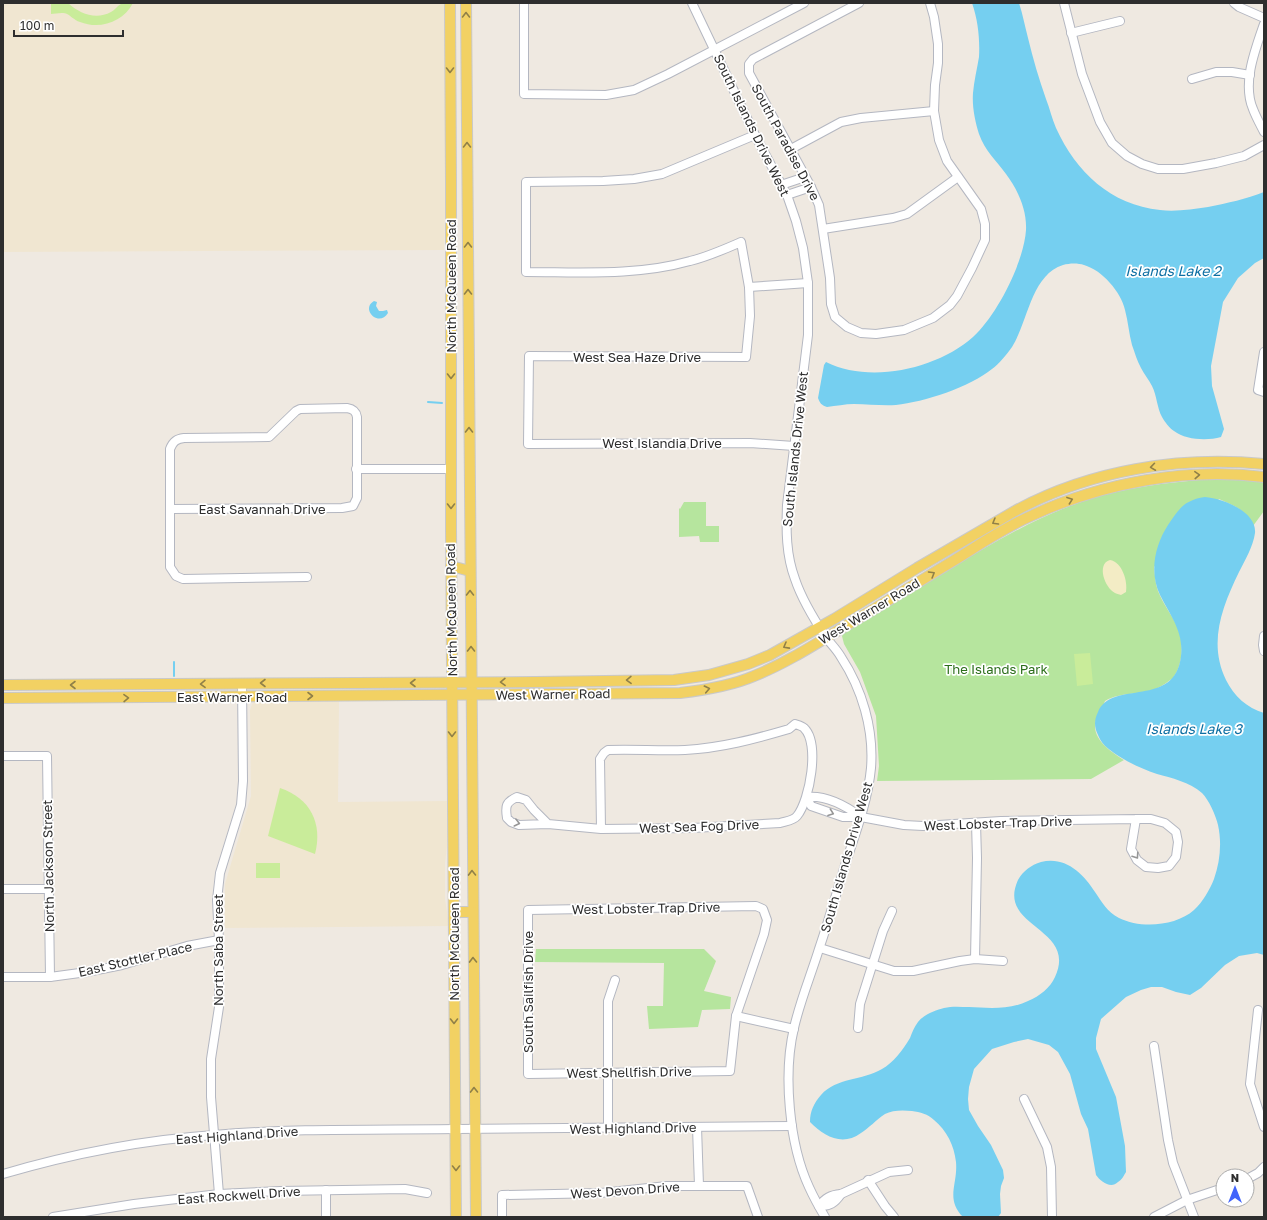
<svg xmlns="http://www.w3.org/2000/svg" width="1267" height="1220" font-family="'Golos Text',sans-serif">
<rect width="100%" height="100%" fill="#efe9e1"/>
<g fill="#f0e6d1">
<path d="M 3,3 L 451,3 L 444,250 L 3,252 Z"/>
<path d="M 319,700 L 339,701 L 338,802 L 449,801 L 449,828 L 445,863 L 445,899 L 449,926 L 225,928 L 225,884 L 251,796 L 250,710 L 252,704 L 257,701 Z"/>
</g>
<g fill="#b6e59e">
<path d="M 1209,479 L 1235,479 L 1264,482 L 1264,511 L 1253,526 C 1248,511 1233,505 1219,499 L 1154,567 C 1155,575 1155,583 1158,591 C 1163,604 1172,615 1178,628 C 1184,643 1183,665 1173,678 C 1169,681 1162,686 1158,688 C 1141,696 1121,691 1105,701 C 1103,707 1095,719 1095,725 C 1094,741 1113,753 1124,760 L 1091,779 L 877,781 L 879,766 L 876,716 L 860,672 L 844,644 L 842,636 L 845,632 C 879,611 912,591 946,571 C 991,544 1032,519 1081,502 C 1123,487 1166,483 1209,479 Z"/>
<path d="M 684,502 L 706,502 L 706,526 L 719,526 L 719,542 L 700,542 L 699,536 L 679,537 L 679,508 L 680,509 Z"/>
<path d="M 536,949 L 704,949 L 716,961 L 704,991 L 731,997 L 730,1009 L 702,1010 L 698,1027 L 649,1029 L 647,1006 L 663,1006 L 664,963 L 535,962 Z"/>
</g>
<path fill="#f3ecc5" d="M 1110,560 C 1122,562 1128,581 1126,592 L 1121,595 C 1119,594 1116,594 1115,593 C 1105,588 1096,564 1110,560 Z"/>
<g fill="#c9ec9a">
<path d="M 51,3 L 68,3 C 80,14 96,20 111,12 C 115,10 117,6 121,4 C 124,2 130,3 133,3 C 123,22 100,30 80,22 C 74,20 71,16 67,14 C 63,12 55,14 51,14 Z"/>
<path d="M 1090,653 L 1093,684 L 1077,686 L 1074,654 Z"/>
<path d="M 280,788 C 310,798 323,823 315,854 L 268,836 Z"/>
<rect x="256" y="863" width="24" height="15"/>
</g>
<g fill="#75cff0">
<path d="M 972,3 L 1019,3 C 1023,15 1025,27 1028,38 C 1033,59 1039,79 1046,99 C 1050,109 1052,119 1056,128 C 1076,172 1111,205 1160,210 C 1176,212 1193,209 1208,207 C 1228,203 1246,199 1264,192 L 1264,258 L 1255,263 L 1238,278 L 1223,302 L 1211,366 L 1212,386 L 1224,429 L 1221,437 C 1207,441 1186,440 1174,431 C 1169,428 1165,422 1162,417 C 1157,408 1157,396 1152,386 C 1149,380 1144,374 1141,368 C 1137,361 1135,353 1132,345 C 1129,334 1128,321 1125,310 C 1121,292 1102,270 1084,265 C 1078,263 1070,263 1063,265 C 1031,275 1028,322 1012,347 C 1007,354 999,364 992,369 C 970,387 924,402 896,405 C 882,406 868,404 854,404 C 845,404 836,406 827,407 C 821,405 820,403 818,398 L 824,365 L 826,362 C 870,384 937,369 973,337 C 997,315 1024,262 1026,230 C 1027,210 1018,190 1006,174 C 996,160 985,151 979,134 C 975,121 972,107 973,93 C 974,81 977,69 979,57 C 980,39 978,20 972,3 Z"/>
<path d="M 374,301 L 377,302 L 376,306 L 379,311 L 383,311 L 387,310 L 388,313 C 379,328 360,309 374,301 Z"/>
<path d="M 1205,497 C 1221,498 1257,511 1255,533 C 1253,547 1245,560 1239,572 C 1222,607 1208,643 1226,680 C 1234,696 1247,708 1264,713 L 1264,955 L 1257,953 L 1239,956 L 1225,965 L 1201,988 L 1190,995 L 1176,992 L 1162,987 L 1151,987 L 1141,990 L 1126,997 L 1101,1019 L 1096,1038 L 1096,1049 L 1116,1097 L 1125,1146 L 1126,1172 C 1124,1175 1122,1180 1118,1182 C 1111,1189 1101,1182 1096,1175 L 1088,1129 L 1081,1114 L 1070,1074 L 1058,1052 L 1049,1045 L 1028,1039 L 1014,1042 L 992,1049 L 974,1069 L 969,1087 L 968,1099 L 969,1110 L 978,1126 L 991,1145 L 1003,1170 L 1004,1178 L 1001,1186 L 1000,1194 L 1001,1213 L 998,1217 L 963,1217 C 945,1198 958,1185 956,1162 C 954,1145 947,1131 934,1120 C 928,1114 920,1112 912,1111 C 903,1110 892,1110 885,1114 C 876,1120 869,1128 861,1133 C 842,1147 824,1136 810,1122 C 810,1111 814,1103 821,1095 C 837,1077 862,1081 882,1069 C 893,1063 903,1050 910,1038 C 912,1033 914,1027 918,1022 C 923,1015 936,1010 944,1008 C 952,1006 961,1007 969,1007 C 988,1008 1010,1010 1028,1001 C 1040,996 1050,988 1055,977 C 1078,927 996,928 1018,880 C 1023,871 1031,865 1041,862 C 1065,856 1083,873 1095,892 C 1102,902 1107,912 1119,918 C 1141,929 1176,926 1194,910 C 1203,902 1210,889 1214,879 C 1220,862 1222,843 1218,825 C 1216,816 1209,800 1202,793 C 1190,782 1171,778 1157,774 C 1142,769 1127,762 1114,753 C 1107,748 1101,743 1098,735 C 1094,727 1094,720 1098,712 C 1112,679 1175,709 1181,656 C 1184,632 1170,615 1160,595 C 1149,572 1155,545 1168,525 C 1179,509 1184,500 1205,497 Z"/>
</g>
<g fill="none" stroke-linecap="round" stroke-linejoin="round">
<g stroke="#75cff0" stroke-width="2">
<path d="M 428,402 L 442,403"/>
<path d="M 174,676 L 174,662"/>
</g>
<g stroke="#b4b7c1" stroke-width="10">
<g id="minor">
<path d="M 524,3 L 524,94 L 606,95 L 634,90 L 668,74 L 804,3"/>
<path d="M 692,3 L 755,135 L 787,195 L 796,221 L 803,248 L 808,283 L 808,335 L 787,505 C 786,530 786,555 795,579 C 802,600 815,621 827,639 C 832,645 837,650 841,657 C 862,689 874,729 871,768 C 868,800 856,832 846,862 C 837,891 829,920 819,949 C 811,975 800,1001 794,1028 C 783,1074 789,1144 809,1187 C 814,1198 819,1207 825,1217"/>
<path d="M 859,3 L 753,59 L 749,64 L 749,73 L 811,187 L 819,205 L 830,278 L 831,304 L 835,317 L 847,327 L 861,333 L 876,334 L 904,330 L 933,318 L 950,305 L 957,296 L 972,268 L 985,240 L 985,224 L 981,209 L 947,161 L 939,140 L 934,111 L 935,85 L 938,63 L 938,44 L 934,17 L 930,3"/>
<path d="M 1064,3 L 1082,74 L 1100,122 L 1112,143 L 1127,156 L 1142,164 L 1158,169 L 1183,169 L 1216,163 L 1244,156 L 1264,145"/>
<path d="M 1234,3 L 1239,7 L 1264,18"/>
<path d="M 1264,24 C 1255,50 1242,83 1253,109 C 1256,117 1260,124 1264,132"/>
<path d="M 1071,33 L 1120,21"/>
<path d="M 1192,79 L 1216,72 L 1232,72 L 1250,75"/>
<path d="M 755,135 L 662,174 L 634,179 L 603,181 L 526,182 L 526,272 C 581,272 637,276 690,261 C 707,257 725,249 741,242 L 749,287 L 750,316 L 746,357 L 529,356 L 528,444 L 750,443 L 794,446"/>
<path d="M 791,149 L 841,122 L 861,118 L 934,111"/>
<path d="M 781,185 L 805,177"/>
<path d="M 787,195 L 811,187"/>
<path d="M 823,229 L 893,218 L 907,214 L 958,177"/>
<path d="M 749,287 L 808,283"/>
<path d="M 1264,352 L 1258,390 L 1264,392"/>
<path d="M 356,469 L 451,469"/>
<path d="M 171,509 L 342,508 L 353,506 L 357,498 L 357,417 C 356,411 353,409 347,408 L 300,409 L 296,411 L 269,437 L 184,438 C 177,439 173,441 170,449 L 170,567 L 176,576 L 183,579 L 307,577"/>
<path d="M 1264,636 L 1263,645 L 1264,651"/>
<path d="M 3,756 L 47,756 L 50,977"/>
<path d="M 861,817 C 846,806 826,795 807,797 L 811,806 L 843,817 L 861,817 L 904,825 L 923,826 L 1001,821 L 1136,819 L 1151,819 L 1165,823 L 1176,832 L 1178,842 L 1176,857 L 1169,866 L 1158,868 L 1146,867 L 1137,860 L 1131,849 L 1136,819"/>
<path d="M 548,824 L 534,810 L 526,800 L 517,797 C 506,802 505,806 507,818 L 511,822 L 519,825 L 548,824 L 601,829 L 693,828 L 780,823 C 786,821 793,821 797,816 C 810,800 820,743 804,728 C 802,726 798,725 795,724 L 789,729 C 755,739 721,748 685,750 C 659,751 634,749 608,750 L 604,753 L 600,759 L 601,829"/>
<path d="M 3,889 L 48,889"/>
<path d="M 756,906 L 763,909 L 767,920 L 764,934 L 736,1016 L 730,1071 L 528,1074 L 528,910 Z"/>
<path d="M 820,948 L 894,971 L 913,971 L 960,961 L 975,959 L 1003,961"/>
<path d="M 975,959 L 977,858 L 976,823"/>
<path d="M 3,977 L 50,977 L 87,972 L 122,965 L 187,946 L 219,940"/>
<path d="M 1258,1010 L 1250,1084 L 1264,1127"/>
<path d="M 736,1016 L 794,1029"/>
<path d="M 858,1028 L 860,1004 L 883,931 L 892,911"/>
<path d="M 1154,1046 L 1168,1140 L 1173,1163 L 1194,1217"/>
<path d="M 1024,1099 L 1047,1147 L 1051,1167 L 1052,1217"/>
<path d="M 697,1127 L 699,1186"/>
<path d="M 608,1128 L 608,1001 L 615,980"/>
<path d="M 3,1174 C 71,1154 143,1140 214,1135 C 295,1128 376,1130 457,1129 C 569,1128 680,1127 792,1126"/>
<path d="M 1247,1179 L 1258,1173 L 1264,1167"/>
<path d="M 868,1180 L 885,1206 L 894,1217"/>
<path d="M 326,1190 L 326,1217"/>
<path d="M 219,1194 L 211,1097 L 211,1059 L 219,1007 L 219,940 L 217,900 L 220,873 L 241,805 L 243,781 L 242,684"/>
<path d="M 819,1206 C 825,1198 830,1195 841,1194 L 889,1172 L 908,1170"/>
<path d="M 819,1206 C 829,1207 835,1203 841,1194"/>
<path d="M 53,1217 L 134,1204 L 219,1194 L 280,1191 L 405,1189 L 427,1193"/>
<path d="M 502,1217 L 502,1195 L 601,1193 L 667,1186 L 747,1186 L 758,1217"/>
<path d="M 1154,1217 L 1187,1200 L 1223,1188"/>
</g>
</g>
<g stroke="#c9c9c9" stroke-width="12">
<g id="major">
<path d="M 450,3 L 451,183 L 451,529 L 456,1217"/>
<path d="M 466,3 L 476,1217"/>
<path d="M 451,566 L 470,571"/>
<path d="M 3,685 L 536,682 L 674,680 L 709,675 L 748,664 L 770,655 L 834,619 L 917,568 L 1015,511 C 1090,470 1179,456 1264,464"/>
<path d="M 3,698 L 680,693 C 705,690 731,686 754,676 C 789,662 820,641 852,622 C 886,602 920,581 953,561 C 979,545 1005,527 1033,515 C 1102,483 1188,467 1264,477"/>
<path d="M 454,912 L 473,912"/>
</g>
</g>
<use href="#minor" stroke="#fff" stroke-width="8"/>
<use href="#major" stroke="#f2d163" stroke-width="10"/>
</g>
<defs><path id="oneway-chevron" d="M-2-3.5L2.5 0L-2 3.5" fill="none" stroke-width="1.6" stroke-linecap="round" stroke-linejoin="round"/></defs>
<g stroke="#908048">
<use href="#oneway-chevron" transform="translate(466 15) rotate(-90)"/>
<use href="#oneway-chevron" transform="translate(450 70) rotate(90)"/>
<use href="#oneway-chevron" transform="translate(467 145) rotate(-90)"/>
<use href="#oneway-chevron" transform="translate(468 245) rotate(-90)"/>
<use href="#oneway-chevron" transform="translate(468 292) rotate(-90)"/>
<use href="#oneway-chevron" transform="translate(451 376) rotate(90)"/>
<use href="#oneway-chevron" transform="translate(469 430) rotate(-90)"/>
<use href="#oneway-chevron" transform="translate(1153 467) rotate(172)"/>
<use href="#oneway-chevron" transform="translate(1197 475) rotate(-3)"/>
<use href="#oneway-chevron" transform="translate(1070 500) rotate(-20)"/>
<use href="#oneway-chevron" transform="translate(451 506) rotate(90)"/>
<use href="#oneway-chevron" transform="translate(995 522) rotate(150)"/>
<use href="#oneway-chevron" transform="translate(932 574) rotate(-31)"/>
<use href="#oneway-chevron" transform="translate(470 593) rotate(-90)"/>
<use href="#oneway-chevron" transform="translate(786 646) rotate(151)"/>
<use href="#oneway-chevron" transform="translate(471 649) rotate(-90)"/>
<use href="#oneway-chevron" transform="translate(629 680) rotate(179)"/>
<use href="#oneway-chevron" transform="translate(503 682) rotate(179)"/>
<use href="#oneway-chevron" transform="translate(263 683) rotate(180)"/>
<use href="#oneway-chevron" transform="translate(413 683) rotate(180)"/>
<use href="#oneway-chevron" transform="translate(203 684) rotate(179)"/>
<use href="#oneway-chevron" transform="translate(73 685) rotate(180)"/>
<use href="#oneway-chevron" transform="translate(707 689) rotate(-12)"/>
<use href="#oneway-chevron" transform="translate(310 696)"/>
<use href="#oneway-chevron" transform="translate(126 698) rotate(-1)"/>
<use href="#oneway-chevron" transform="translate(452 734) rotate(90)"/>
<use href="#oneway-chevron" transform="translate(472 873) rotate(-91)"/>
<use href="#oneway-chevron" transform="translate(473 960) rotate(-91)"/>
<use href="#oneway-chevron" transform="translate(454 1021) rotate(90)"/>
<use href="#oneway-chevron" transform="translate(474 1090) rotate(-91)"/>
<use href="#oneway-chevron" transform="translate(456 1168) rotate(90)"/>
</g>
<g stroke="#969696">
<use href="#oneway-chevron" transform="translate(831 813) rotate(20)"/>
<use href="#oneway-chevron" transform="translate(517 823) rotate(14)"/>
<use href="#oneway-chevron" transform="translate(1136 856) rotate(56)"/>
</g>
<g text-anchor="middle" dominant-baseline="central" stroke-width="3.5" stroke-linejoin="round" paint-order="stroke">
<g font-size="13" fill="#2e2e2e" stroke="#fff">
<text transform="translate(752 125) rotate(64)">South Islands Drive West</text>
<text transform="translate(786 142) rotate(62)">South Paradise Drive</text>
<text transform="translate(451 286) rotate(-90)">North McQueen Road</text>
<text x="637" y="357">West Sea Haze Drive</text>
<text x="662" y="443">West Islandia Drive</text>
<text transform="translate(795 449) rotate(-84)">South Islands Drive West</text>
<text x="262" y="509">East Savannah Drive</text>
<text transform="translate(451 610) rotate(-91)">North McQueen Road</text>
<text transform="translate(869 611) rotate(-31)">West Warner Road</text>
<text transform="translate(553 694) rotate(-1)">West Warner Road</text>
<text x="232" y="697">East Warner Road</text>
<text transform="translate(998 823) rotate(-2)">West Lobster Trap Drive</text>
<text transform="translate(699 826) rotate(-2)">West Sea Fog Drive</text>
<text transform="translate(846 857) rotate(-74)">South Islands Drive West</text>
<text transform="translate(48 866) rotate(-91)">North Jackson Street</text>
<text transform="translate(646 908) rotate(-1)">West Lobster Trap Drive</text>
<text transform="translate(454 934) rotate(-90)">North McQueen Road</text>
<text transform="translate(218 950) rotate(-90)">North Saba Street</text>
<text transform="translate(135 959) rotate(-13)">East Stottler Place</text>
<text transform="translate(528 992) rotate(-90)">South Sailfish Drive</text>
<text transform="translate(629 1072) rotate(-1)">West Shellfish Drive</text>
<text transform="translate(633 1128) rotate(-1)">West Highland Drive</text>
<text transform="translate(237 1135) rotate(-4)">East Highland Drive</text>
<text transform="translate(625 1190) rotate(-4)">West Devon Drive</text>
<text transform="translate(239 1195) rotate(-4)">East Rockwell Drive</text>
</g>
<g font-size="13" fill="#2c6e1b" stroke="#fff">
<text x="996" y="669">The Islands Park</text>
</g>
<g font-size="14" font-style="italic" fill="#0d6fa3" stroke="#fff">
<text x="1173" y="270">Islands Lake 2</text>
<text x="1194" y="728">Islands Lake 3</text>
</g>
</g>
<rect width="1267" height="1220" fill="none" stroke="#2e2e2e" stroke-width="8"/>
<g transform="translate(1235 1188)"><circle r="19" fill="#ffffff" stroke="#ababab"/>
<path d="M0-3L7 15L0 10L-7 15Z" fill="#4264fb"/>
<text y="-6" font-size="11" font-weight="bold" text-anchor="middle" fill="#2e2e2e">N</text>
</g>
<path d="M14 30v6h109v-6" fill="none" stroke="#2e2e2e" stroke-width="2"/>
<text x="20" y="30" font-size="12" fill="#2e2e2e" stroke="#ffffff" stroke-width="3" paint-order="stroke">100 m</text>
</svg>
